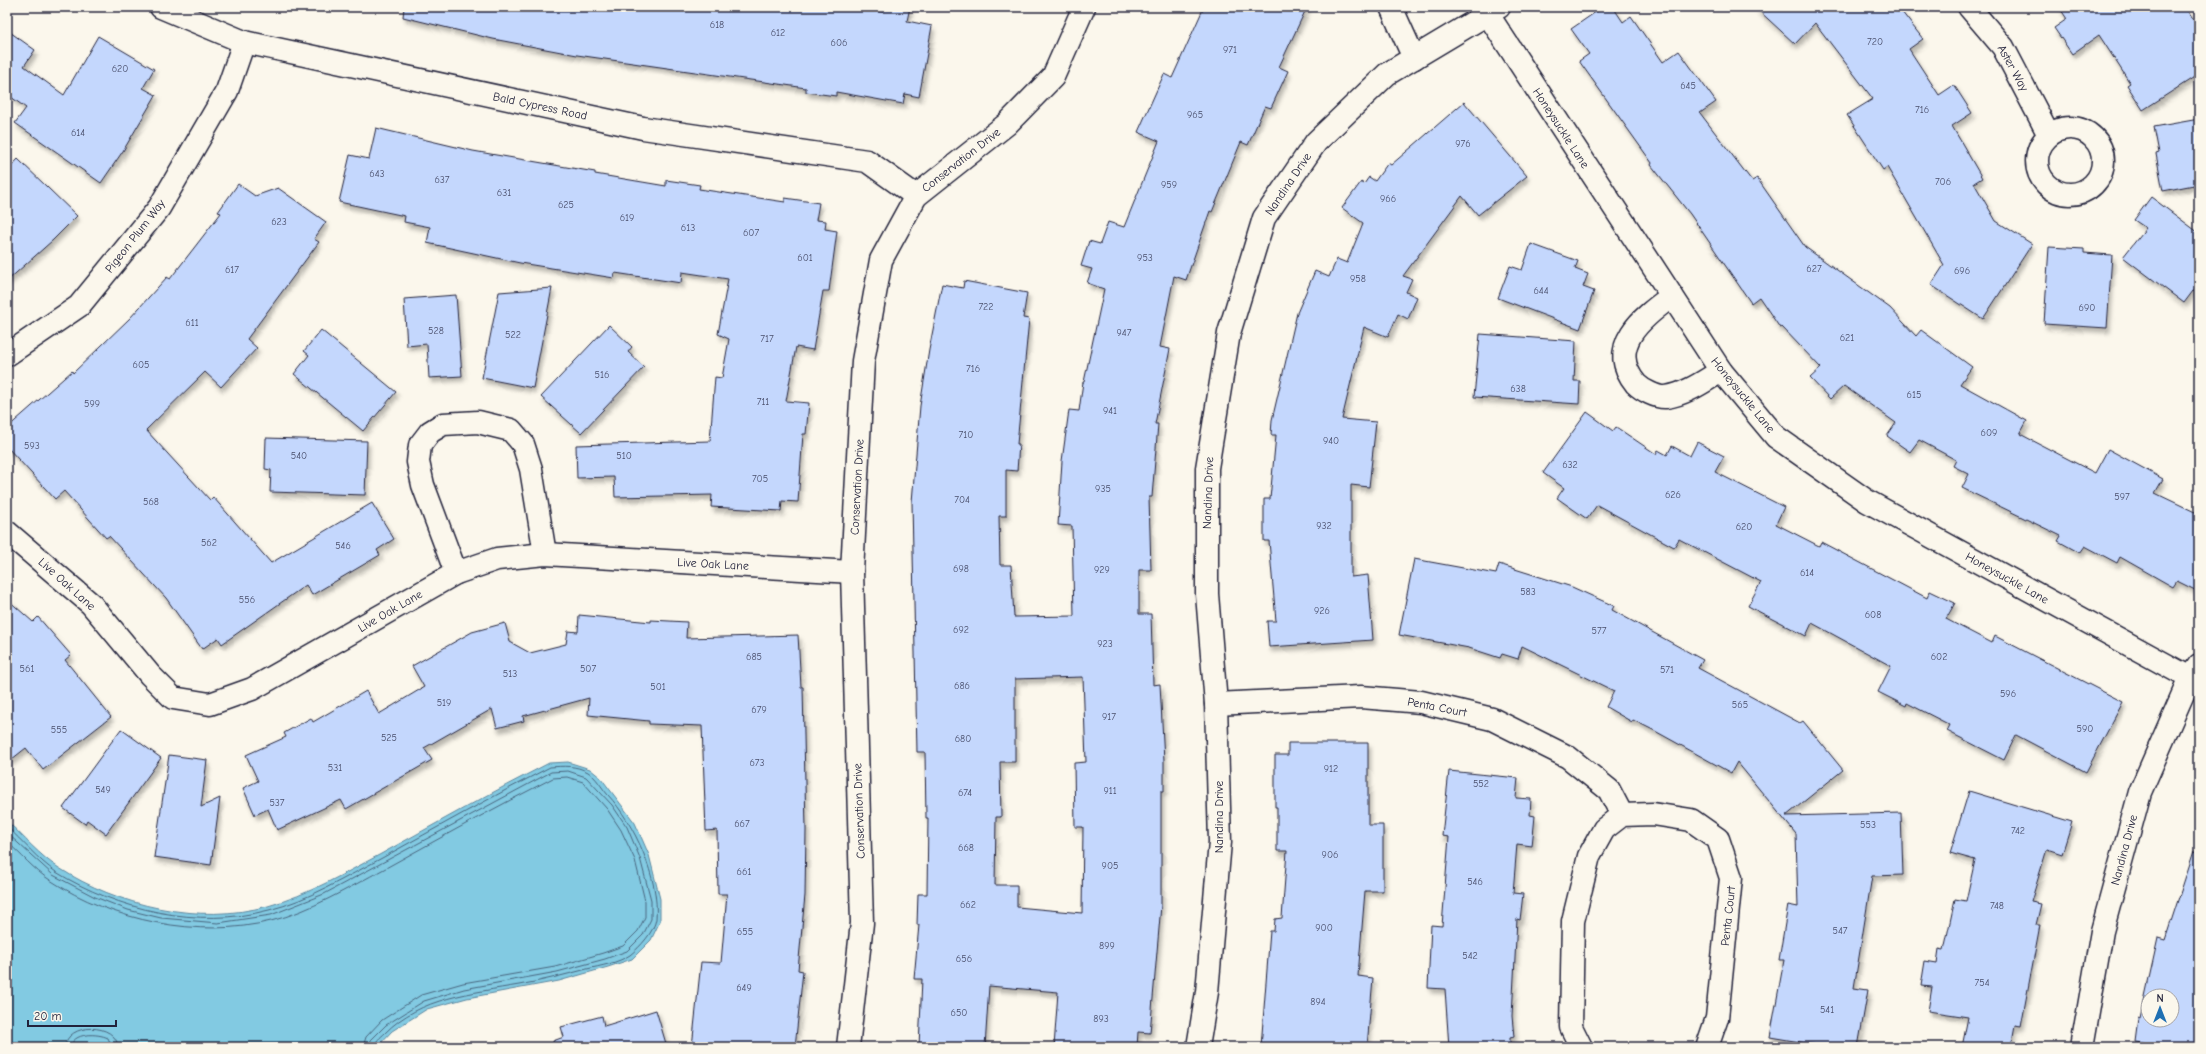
<svg xmlns="http://www.w3.org/2000/svg" width="2206" height="1054" font-family="'Comic Neue',sans-serif">
<defs>
<filter id="shadow"><feDropShadow dx="2.5" dy="4.5" stdDeviation="2" flood-color="#0004"/></filter>
</defs>
<rect width="100%" height="100%" fill="#fbf7ec"/>
<filter id="ink" filterUnits="userSpaceOnUse"><feTurbulence type="fractalNoise" baseFrequency=".025" numOctaves="2"/><feDisplacementMap in="SourceGraphic" scale="8" xChannelSelector="R" yChannelSelector="G"/><feConvolveMatrix kernelMatrix="1 2 1 2 8 2 1 2 1" color-interpolation-filters="sRGB"/></filter>
<g filter="url(#ink)">
<path fill="#b7de99" stroke="#6c806a" d="M 96,1044 L 115,1047 L 49,1047 Z"/>
<path fill="#82cae2" stroke="#5c879f" d="M 568,762 L 590,769 L 601,778 L 635,823 L 649,855 L 660,899 L 660,921 L 651,940 L 632,959 L 608,967 L 559,981 L 467,998 L 427,1009 L 392,1031 L 377,1047 L 115,1047 L 96,1044 L 7,1047 L 7,821 C 23,836 40,856 59,868 C 118,906 199,925 268,906 C 308,895 345,873 381,854 C 437,823 492,792 549,763 Z"/>
<g fill="none" stroke-linecap="round" stroke-linejoin="round">
<g stroke="#48657e" stroke-width="1">
<path d="M 7,827 C 23,841 38,860 56,872 C 118,910 198,929 269,910 C 309,900 346,877 382,858 C 438,827 493,796 550,767 C 563,766 576,765 588,772 C 597,778 601,787 608,795 C 634,823 660,879 656,919 C 654,932 640,947 630,955 C 618,963 600,966 587,969 C 564,975 542,981 519,985 C 473,993 420,997 385,1033 C 381,1037 375,1041 374,1047"/>
<path d="M 7,833 L 53,875 L 95,897 L 128,910 L 161,918 L 218,923 L 271,915 L 324,894 L 551,772 L 568,771 L 586,777 L 612,805 L 627,827 L 640,858 L 651,900 L 651,919 L 643,935 L 627,951 L 605,959 L 557,972 L 464,989 L 424,1001 L 386,1025 L 371,1040 L 369,1047"/>
<path d="M 7,842 C 21,854 34,870 50,880 C 112,921 199,939 271,921 C 311,911 348,888 384,869 C 440,838 496,807 553,778 L 567,777 L 583,782 L 607,809 L 621,830 L 635,860 L 645,901 L 645,917 L 638,931 L 623,946 L 603,953 L 555,967 L 463,983 L 421,995 L 382,1020 L 366,1037 L 363,1047"/>
<path d="M 65,1047 C 66,1022 117,1022 118,1047"/>
<path d="M 71,1047 C 72,1032 98,1033 108,1038 L 112,1047"/>
</g>
</g>
<g fill="#c4d7fd" stroke="#22223b" fill-rule="evenodd" filter="url(#shadow)">
<path d="M 404,7 L 847,7 L 883,12 L 884,7 L 910,7 L 907,21 L 932,26 L 919,97 L 905,94 L 903,104 L 836,92 L 836,96 L 806,92 L 806,88 L 577,55 L 493,39 L 403,17 Z"/>
<path d="M 1204,7 L 1307,7 L 1279,67 L 1288,71 L 1271,108 L 1265,106 L 1248,145 L 1241,142 L 1212,212 L 1210,211 L 1186,280 L 1174,276 L 1160,347 L 1170,349 L 1155,424 L 1158,424 L 1152,497 L 1149,497 L 1151,570 L 1139,570 L 1139,614 L 1151,614 L 1153,685 L 1160,684 L 1164,761 L 1164,791 L 1161,791 L 1161,905 L 1150,1033 L 1138,1032 L 1137,1047 L 1054,1047 L 1058,992 L 989,986 L 985,1047 L 919,1047 L 922,979 L 914,979 L 919,925 L 917,925 L 918,894 L 927,894 L 928,818 L 926,818 L 925,752 L 917,752 L 912,502 L 920,406 L 929,350 L 942,284 L 963,288 L 964,281 L 1027,293 L 1023,318 L 1029,319 L 1017,444 L 1019,444 L 1017,471 L 1006,470 L 1006,516 L 999,516 L 1000,565 L 1011,565 L 1014,617 L 1074,616 L 1072,526 L 1058,525 L 1062,461 L 1069,410 L 1079,411 L 1083,382 L 1084,382 L 1104,289 L 1087,283 L 1092,269 L 1081,266 L 1089,241 L 1100,244 L 1108,222 L 1124,227 L 1159,141 L 1138,132 L 1164,74 L 1172,78 ZM 1083,677 L 1086,762 L 1074,763 L 1075,827 L 1083,827 L 1082,913 L 1017,907 L 1017,885 L 995,885 L 996,817 L 1001,817 L 1000,762 L 1015,762 L 1015,679 Z"/>
<path d="M 1603,7 L 1613,7 L 1623,22 L 1631,16 L 1663,62 L 1679,51 L 1716,102 L 1700,113 L 1752,181 L 1757,178 L 1805,247 L 1890,308 L 1916,336 L 1921,330 L 1972,367 L 1960,384 L 2027,421 L 2020,434 L 2095,473 L 2108,449 L 2163,479 L 2155,493 L 2199,514 L 2199,592 L 2177,581 L 2173,587 L 2120,557 L 2117,563 L 2085,546 L 2080,553 L 2058,541 L 2061,536 L 1962,488 L 1969,474 L 1953,466 L 1956,460 L 1919,440 L 1910,452 L 1887,436 L 1896,423 L 1844,386 L 1830,399 L 1810,378 L 1821,368 L 1782,327 L 1780,328 L 1759,297 L 1751,303 L 1690,214 L 1651,165 L 1652,163 L 1579,61 L 1589,54 L 1571,29 Z"/>
<path d="M 1755,7 L 1898,7 L 1923,39 L 1909,49 L 1939,95 L 1954,85 L 1972,113 L 1952,126 L 1982,178 L 1974,183 L 1996,221 L 2032,244 L 1983,319 L 1931,285 L 1944,265 L 1887,167 L 1883,170 L 1847,115 L 1873,99 L 1815,23 L 1795,44 Z"/>
<path d="M 2059,7 L 2185,7 L 2199,29 L 2199,74 L 2143,110 L 2127,85 L 2130,83 L 2099,35 L 2072,54 L 2054,28 L 2067,19 Z"/>
<path d="M 7,30 L 35,50 L 24,66 L 64,95 L 98,36 L 154,69 L 143,88 L 156,95 L 123,151 L 101,183 L 15,123 L 26,108 L 7,94 Z"/>
<path d="M 1464,102 L 1527,176 L 1478,215 L 1462,196 L 1403,276 L 1412,279 L 1406,292 L 1417,297 L 1408,319 L 1398,314 L 1388,337 L 1364,327 L 1342,419 L 1376,422 L 1369,487 L 1351,485 L 1351,577 L 1368,575 L 1373,640 L 1269,647 L 1267,621 L 1276,621 L 1269,541 L 1264,541 L 1264,499 L 1270,499 L 1276,435 L 1271,435 L 1272,420 L 1297,313 L 1315,271 L 1329,277 L 1337,259 L 1347,263 L 1363,223 L 1342,208 L 1361,182 L 1364,184 L 1369,177 L 1375,181 L 1388,163 L 1391,165 Z"/>
<path d="M 2199,119 L 2199,184 L 2163,191 L 2156,154 L 2159,153 L 2154,127 Z"/>
<path d="M 376,128 L 473,151 L 595,172 L 595,174 L 666,186 L 666,180 L 700,185 L 699,189 L 785,202 L 785,198 L 819,203 L 816,220 L 826,221 L 825,229 L 837,231 L 829,291 L 823,291 L 813,350 L 796,347 L 786,401 L 809,403 L 806,434 L 803,434 L 798,502 L 782,501 L 781,511 L 711,507 L 712,495 L 615,497 L 614,477 L 577,478 L 576,445 L 710,441 L 715,377 L 722,378 L 729,339 L 718,334 L 728,279 L 682,272 L 681,283 L 615,273 L 614,278 L 520,263 L 427,243 L 430,227 L 404,222 L 405,216 L 339,202 L 350,155 L 369,159 Z"/>
<path d="M 18,159 L 77,216 L 53,240 L 7,281 L 7,171 Z"/>
<path d="M 238,184 L 255,196 L 278,188 L 326,222 L 314,239 L 319,242 L 247,339 L 257,348 L 221,387 L 205,372 L 146,430 L 210,500 L 213,497 L 271,563 L 372,503 L 394,539 L 377,550 L 380,555 L 312,595 L 306,585 L 222,644 L 218,638 L 202,649 L 166,598 L 109,536 L 106,538 L 64,491 L 55,499 L 7,447 L 7,428 L 72,371 L 73,373 L 130,318 L 167,277 L 170,279 L 221,213 L 218,212 Z"/>
<path d="M 2151,197 L 2199,233 L 2199,283 L 2184,303 L 2123,257 L 2146,228 L 2134,220 Z"/>
<path d="M 1531,244 L 1578,261 L 1575,269 L 1588,274 L 1583,287 L 1594,291 L 1580,329 L 1498,298 L 1510,266 L 1522,270 Z"/>
<path d="M 2049,247 L 2084,249 L 2084,253 L 2112,255 L 2107,328 L 2044,324 Z"/>
<path d="M 552,288 L 533,388 L 482,378 L 499,292 Z"/>
<path d="M 456,295 L 462,376 L 429,378 L 427,344 L 407,346 L 404,299 Z"/>
<path d="M 609,325 L 632,347 L 628,352 L 644,367 L 581,433 L 541,397 Z"/>
<path d="M 321,330 L 396,392 L 363,431 L 294,374 L 309,355 L 304,351 Z"/>
<path d="M 1480,334 L 1576,341 L 1574,381 L 1580,381 L 1579,404 L 1474,397 Z"/>
<path d="M 1587,412 L 1613,431 L 1616,427 L 1656,454 L 1658,450 L 1667,455 L 1672,446 L 1690,456 L 1697,442 L 1724,456 L 1715,472 L 1784,507 L 1776,524 L 1819,546 L 1821,542 L 1927,598 L 1930,591 L 1955,603 L 1946,619 L 1992,643 L 1995,636 L 2123,702 L 2086,772 L 2016,735 L 2004,760 L 1947,731 L 1950,725 L 1907,703 L 1906,706 L 1878,692 L 1891,666 L 1812,623 L 1806,636 L 1748,606 L 1761,582 L 1679,539 L 1674,547 L 1597,505 L 1587,519 L 1557,498 L 1564,488 L 1543,473 Z"/>
<path d="M 266,438 L 367,441 L 365,495 L 270,492 L 271,470 L 265,469 Z"/>
<path d="M 1414,559 L 1496,574 L 1499,564 L 1572,587 L 1614,606 L 1612,610 L 1703,660 L 1698,668 L 1800,723 L 1803,721 L 1843,770 L 1786,816 L 1901,813 L 1903,875 L 1872,876 L 1854,988 L 1868,990 L 1858,1047 L 1830,1047 L 1770,1037 L 1784,960 L 1779,960 L 1788,905 L 1798,907 L 1796,834 L 1737,762 L 1731,773 L 1655,731 L 1633,720 L 1632,722 L 1606,707 L 1614,691 L 1522,646 L 1518,659 L 1502,654 L 1500,658 L 1469,648 L 1399,635 Z"/>
<path d="M 7,599 L 33,622 L 38,617 L 71,655 L 65,660 L 111,717 L 43,770 L 26,748 L 7,763 Z"/>
<path d="M 579,615 L 651,622 L 651,620 L 687,622 L 686,638 L 798,635 L 801,687 L 803,687 L 806,830 L 805,895 L 798,970 L 803,971 L 795,1047 L 692,1047 L 701,962 L 721,963 L 727,894 L 718,894 L 717,830 L 706,831 L 702,726 L 649,724 L 649,721 L 588,715 L 589,698 L 523,716 L 524,721 L 497,728 L 492,709 L 424,748 L 432,760 L 346,809 L 341,800 L 277,830 L 268,809 L 255,815 L 243,788 L 258,781 L 246,755 L 286,737 L 284,733 L 311,718 L 313,722 L 366,691 L 379,714 L 424,687 L 412,666 L 472,632 L 505,623 L 510,642 L 530,653 L 566,644 L 568,631 L 578,632 Z"/>
<path d="M 121,729 L 161,758 L 106,834 L 87,820 L 85,824 L 63,808 Z"/>
<path d="M 1288,743 L 1368,743 L 1368,825 L 1383,825 L 1383,891 L 1365,891 L 1358,976 L 1373,978 L 1367,1047 L 1261,1047 L 1270,931 L 1274,931 L 1275,919 L 1282,918 L 1287,851 L 1277,851 L 1277,807 L 1275,807 L 1275,755 L 1288,755 Z"/>
<path d="M 169,755 L 207,760 L 201,807 L 220,798 L 211,865 L 154,857 Z"/>
<path d="M 1449,771 L 1518,778 L 1516,798 L 1531,799 L 1530,815 L 1535,816 L 1532,846 L 1517,844 L 1513,893 L 1523,894 L 1520,920 L 1517,919 L 1512,1016 L 1514,1037 L 1510,1038 L 1510,1047 L 1449,1047 L 1445,989 L 1428,988 L 1431,925 L 1442,926 L 1449,837 L 1442,836 Z"/>
<path d="M 1969,791 L 2072,822 L 2062,854 L 2047,849 L 2031,902 L 2041,904 L 2036,925 L 2040,925 L 2021,1026 L 2015,1025 L 2011,1047 L 1962,1047 L 1968,1017 L 1928,1011 L 1932,987 L 1921,986 L 1925,961 L 1937,963 L 1939,949 L 1944,950 L 1955,899 L 1966,901 L 1975,860 L 1950,853 Z"/>
<path d="M 2194,851 L 2199,852 L 2199,1047 L 2162,1047 L 2162,1045 L 2135,1041 L 2138,1018 L 2140,1019 L 2158,938 L 2165,940 ZM 2148,996 L 2172,996 L 2172,1020 L 2148,1020 Z"/>
<path d="M 656,1010 L 667,1047 L 554,1047 L 553,1041 L 564,1037 L 561,1027 L 602,1016 L 604,1026 Z"/>
</g>
<g fill="none" stroke-linecap="round" stroke-linejoin="round">
<g stroke="#22223b" stroke-width="25">
<g id="minor">
<path d="M 161,7 L 244,42 L 643,128 L 867,161 L 916,196"/>
<path d="M 1391,7 L 1414,58"/>
<path d="M 1483,7 L 1721,371 L 1776,437 L 1867,501 L 2190,678"/>
<path d="M 1969,7 L 2003,47 L 2049,135"/>
<circle cx="2070" cy="161" r="33"/>
<path d="M 1672,296 C 1643,317 1605,346 1636,384 C 1642,390 1657,398 1666,397 C 1687,394 1704,381 1721,371"/>
<path d="M 7,355 L 79,306 L 159,208 L 227,91 L 244,42"/>
<path d="M 7,532 L 91,604 L 150,675 L 173,698 L 210,704 L 252,689 L 456,573 L 497,559 L 545,554 L 852,572"/>
<path d="M 456,573 L 423,485 L 418,462 L 420,445 L 430,432 L 443,424 L 478,422 L 511,430 L 523,444 L 531,469 L 545,554"/>
<path d="M 1216,704 L 1361,697 L 1421,702 L 1492,719 L 1568,757 L 1609,790 L 1622,815"/>
<path d="M 848,1047 L 862,923 L 852,572 L 863,361 L 881,260 L 916,196 L 1007,124 L 1053,77 L 1084,7"/>
<path d="M 1198,1047 L 1207,992 L 1220,842 L 1216,704 L 1207,594 L 1207,468 L 1229,333 L 1264,218 L 1316,142 L 1387,74 L 1499,7"/>
<path d="M 1581,1047 L 1571,1027 L 1573,921 L 1589,856 L 1604,829 L 1622,815 L 1653,814 L 1691,820 L 1718,839 L 1731,878 L 1717,1018 L 1707,1047"/>
<path d="M 2082,1047 L 2102,931 L 2140,792 L 2190,678 L 2199,665"/>
</g>
</g>
<use href="#minor" stroke="#fbf7ec" stroke-width="22"/>
</g>
</g>
<g text-anchor="middle" dominant-baseline="central" stroke-width="3" stroke-linejoin="round" paint-order="stroke">
<g font-size="10" fill="#4a4f6c">
<text x="717" y="25">618</text>
<text x="778" y="33">612</text>
<text x="1875" y="42">720</text>
<text x="839" y="43">606</text>
<text x="1230" y="50">971</text>
<text x="120" y="69">620</text>
<text x="1688" y="86">645</text>
<text x="1922" y="110">716</text>
<text x="1195" y="115">965</text>
<text x="78" y="133">614</text>
<text x="1463" y="144">976</text>
<text x="377" y="174">643</text>
<text x="442" y="180">637</text>
<text x="1943" y="182">706</text>
<text x="1169" y="185">959</text>
<text x="504" y="193">631</text>
<text x="1388" y="199">966</text>
<text x="566" y="205">625</text>
<text x="627" y="218">619</text>
<text x="279" y="222">623</text>
<text x="688" y="228">613</text>
<text x="751" y="233">607</text>
<text x="805" y="258">601</text>
<text x="1145" y="258">953</text>
<text x="1814" y="269">627</text>
<text x="232" y="270">617</text>
<text x="1962" y="271">696</text>
<text x="1358" y="279">958</text>
<text x="1541" y="291">644</text>
<text x="986" y="307">722</text>
<text x="2087" y="308">690</text>
<text x="192" y="323">611</text>
<text x="436" y="331">528</text>
<text x="1124" y="333">947</text>
<text x="513" y="335">522</text>
<text x="1847" y="338">621</text>
<text x="767" y="339">717</text>
<text x="141" y="365">605</text>
<text x="973" y="369">716</text>
<text x="602" y="375">516</text>
<text x="1518" y="389">638</text>
<text x="1914" y="395">615</text>
<text x="763" y="402">711</text>
<text x="92" y="404">599</text>
<text x="1110" y="411">941</text>
<text x="1989" y="433">609</text>
<text x="966" y="435">710</text>
<text x="1331" y="441">940</text>
<text x="32" y="446">593</text>
<text x="299" y="456">540</text>
<text x="624" y="456">510</text>
<text x="1570" y="465">632</text>
<text x="760" y="479">705</text>
<text x="1103" y="489">935</text>
<text x="1673" y="495">626</text>
<text x="2122" y="497">597</text>
<text x="962" y="500">704</text>
<text x="151" y="502">568</text>
<text x="1324" y="526">932</text>
<text x="1744" y="527">620</text>
<text x="209" y="543">562</text>
<text x="343" y="546">546</text>
<text x="961" y="569">698</text>
<text x="1102" y="570">929</text>
<text x="1807" y="573">614</text>
<text x="1528" y="592">583</text>
<text x="247" y="600">556</text>
<text x="1322" y="611">926</text>
<text x="1873" y="615">608</text>
<text x="961" y="630">692</text>
<text x="1599" y="631">577</text>
<text x="1105" y="644">923</text>
<text x="754" y="657">685</text>
<text x="1939" y="657">602</text>
<text x="27" y="669">561</text>
<text x="588" y="669">507</text>
<text x="1667" y="670">571</text>
<text x="510" y="674">513</text>
<text x="962" y="686">686</text>
<text x="658" y="687">501</text>
<text x="2008" y="694">596</text>
<text x="444" y="703">519</text>
<text x="1740" y="705">565</text>
<text x="759" y="710">679</text>
<text x="1109" y="717">917</text>
<text x="2085" y="729">590</text>
<text x="59" y="730">555</text>
<text x="389" y="738">525</text>
<text x="963" y="739">680</text>
<text x="757" y="763">673</text>
<text x="335" y="768">531</text>
<text x="1331" y="769">912</text>
<text x="1481" y="784">552</text>
<text x="103" y="790">549</text>
<text x="1110" y="791">911</text>
<text x="965" y="793">674</text>
<text x="277" y="803">537</text>
<text x="742" y="824">667</text>
<text x="1868" y="825">553</text>
<text x="2018" y="831">742</text>
<text x="966" y="848">668</text>
<text x="1330" y="855">906</text>
<text x="1110" y="866">905</text>
<text x="744" y="872">661</text>
<text x="1475" y="882">546</text>
<text x="968" y="905">662</text>
<text x="1997" y="906">748</text>
<text x="1324" y="928">900</text>
<text x="1840" y="931">547</text>
<text x="745" y="932">655</text>
<text x="1107" y="946">899</text>
<text x="1470" y="956">542</text>
<text x="964" y="959">656</text>
<text x="1982" y="983">754</text>
<text x="744" y="988">649</text>
<text x="1318" y="1002">894</text>
<text x="1827" y="1010">541</text>
<text x="959" y="1013">650</text>
<text x="1101" y="1019">893</text>
</g>
<g font-size="12" fill="#22223b" stroke="#fbf7ec">
<text transform="translate(2013 68) rotate(61)">Aster Way</text>
<text transform="translate(540 106) rotate(12)">Bald Cypress Road</text>
<text transform="translate(1561 128) rotate(57)">Honeysuckle Lane</text>
<text transform="translate(961 160) rotate(-38)">Conservation Drive</text>
<text transform="translate(1288 184) rotate(-56)">Nandina Drive</text>
<text transform="translate(135 236) rotate(-52)">Pigeon Plum Way</text>
<text transform="translate(1743 395) rotate(51)">Honeysuckle Lane</text>
<text transform="translate(857 487) rotate(-87)">Conservation Drive</text>
<text transform="translate(1208 493) rotate(-88)">Nandina Drive</text>
<text transform="translate(713 564) rotate(3)">Live Oak Lane</text>
<text transform="translate(2007 578) rotate(29)">Honeysuckle Lane</text>
<text transform="translate(67 584) rotate(42)">Live Oak Lane</text>
<text transform="translate(390 611) rotate(-30)">Live Oak Lane</text>
<text transform="translate(1437 707) rotate(11)">Penta Court</text>
<text transform="translate(859 811) rotate(-92)">Conservation Drive</text>
<text transform="translate(1219 817) rotate(-90)">Nandina Drive</text>
<text transform="translate(2124 850) rotate(-75)">Nandina Drive</text>
<text transform="translate(1728 916) rotate(-84)">Penta Court</text>
</g>
</g>
<rect width="2206" height="1054" fill="none" stroke="#fbf7ec" stroke-width="24"/>
<rect x="12" y="12" width="2182" height="1030" fill="none" stroke="#22223b" stroke-width="1.5" filter="url(#ink)"/>
<g transform="translate(2160 1008)"><circle r="19" fill="#fbf7ec" stroke="#a4a2a5"/>
<path d="M0-3L7 15L0 10L-7 15Z" fill="#1f6fb2"/>
<text y="-6" font-size="11" font-weight="bold" text-anchor="middle" fill="#22223b">N</text>
</g>
<path d="M28 1020v6h88v-6" fill="none" stroke="#22223b" stroke-width="2"/>
<text x="34" y="1020" font-size="12" fill="#22223b" stroke="#fbf7ec" stroke-width="3" paint-order="stroke">20 m</text>
</svg>
